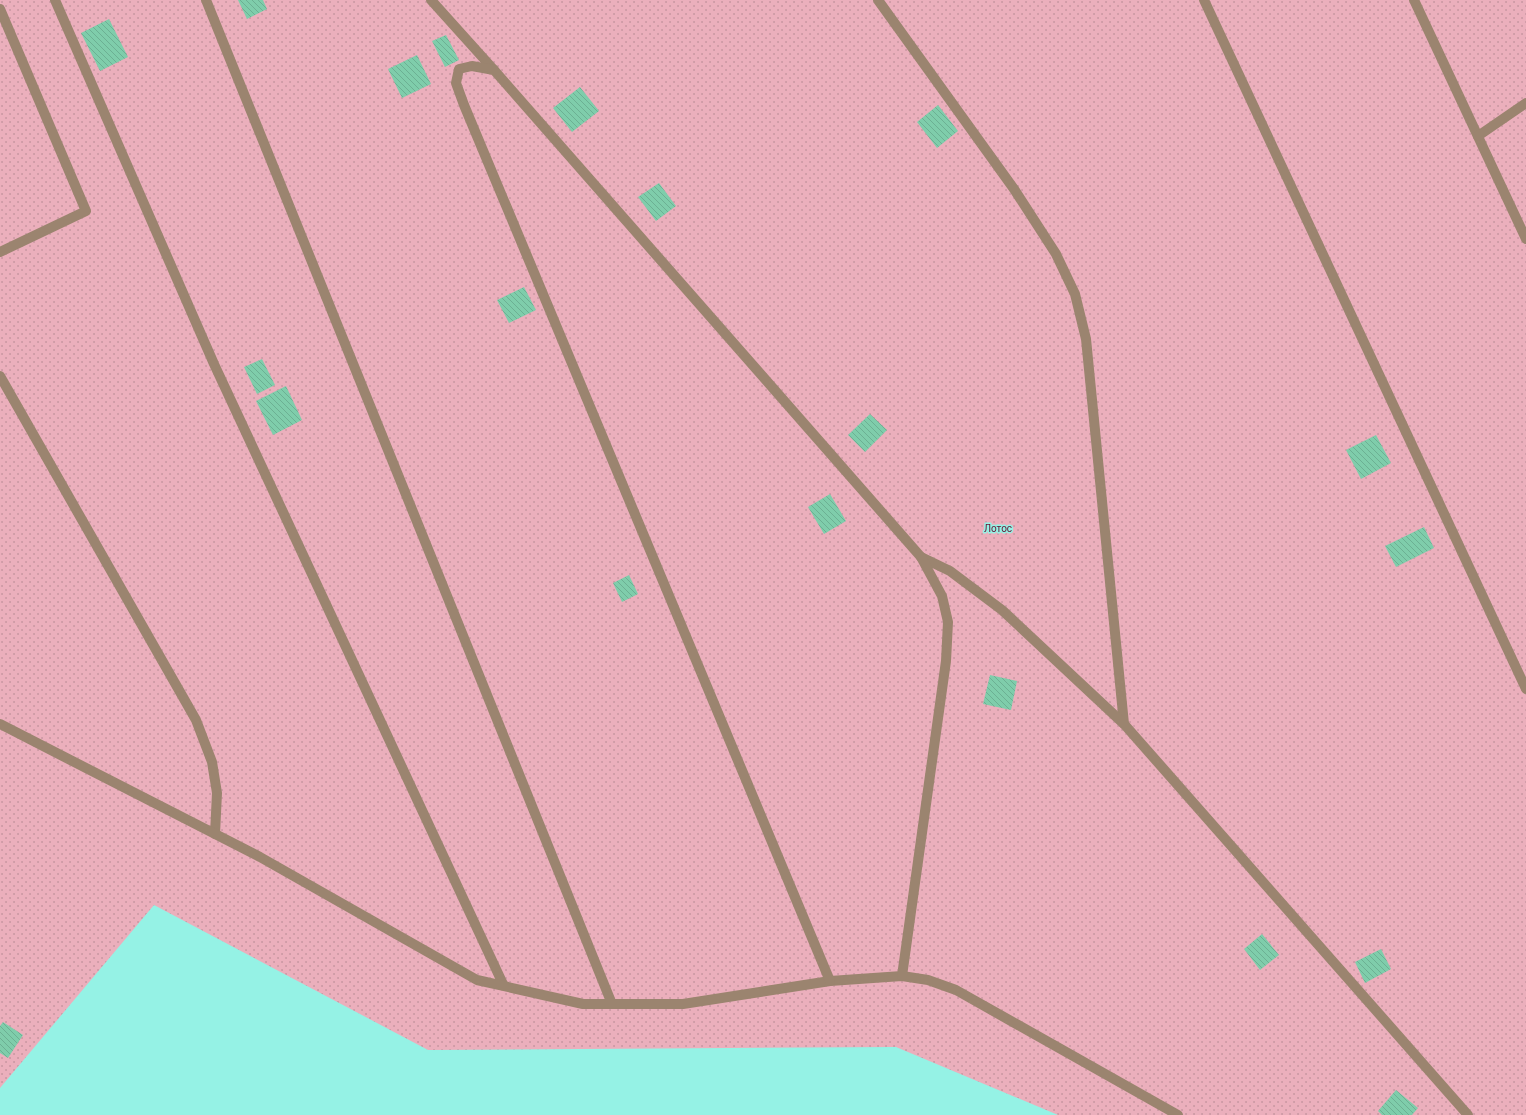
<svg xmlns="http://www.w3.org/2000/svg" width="1526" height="1115" font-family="Roboto,sans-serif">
<defs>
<pattern id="park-dots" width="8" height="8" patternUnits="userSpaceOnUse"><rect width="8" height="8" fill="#ebafbc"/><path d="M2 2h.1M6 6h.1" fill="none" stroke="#c896a1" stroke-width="1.8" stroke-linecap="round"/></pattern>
<pattern id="building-back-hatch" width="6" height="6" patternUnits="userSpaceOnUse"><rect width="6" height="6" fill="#7fcdab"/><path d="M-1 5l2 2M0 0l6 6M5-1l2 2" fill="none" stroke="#6cb093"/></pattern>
</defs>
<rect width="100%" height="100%" fill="#95f2e5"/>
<path fill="url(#park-dots)" d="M 0,0 L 1526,0 L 1526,1115 L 1058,1115 L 896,1047 L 428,1050 L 154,905 L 0,1088 Z"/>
<g fill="url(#building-back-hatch)">
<path d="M 238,0 L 263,0 L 267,9 L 247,19 Z"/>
<path d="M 109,19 L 128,57 L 100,71 L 81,33 Z"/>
<path d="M 446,35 L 459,60 L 445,67 L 432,41 Z"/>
<path d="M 417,55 L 431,84 L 402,98 L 388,69 Z"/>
<path d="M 580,87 L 599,111 L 572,132 L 553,108 Z"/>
<path d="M 938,105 L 958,131 L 937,148 L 917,122 Z"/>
<path d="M 659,183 L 676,206 L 656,221 L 638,197 Z"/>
<path d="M 524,287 L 536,310 L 509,323 L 497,300 Z"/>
<path d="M 262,359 L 275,385 L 257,394 L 244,367 Z"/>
<path d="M 286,386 L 302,420 L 273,435 L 256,401 Z"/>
<path d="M 870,414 L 887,430 L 865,452 L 848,435 Z"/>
<path d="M 1376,435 L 1391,463 L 1361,479 L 1346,450 Z"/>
<path d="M 830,494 L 846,521 L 824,534 L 808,507 Z"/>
<path d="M 1424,527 L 1434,548 L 1396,567 L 1385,546 Z"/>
<path d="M 629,575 L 638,594 L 622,602 L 613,583 Z"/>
<path d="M 990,675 L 1017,681 L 1011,710 L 983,704 Z"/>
<path d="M 1262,934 L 1279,955 L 1260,970 L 1244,949 Z"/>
<path d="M 1381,949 L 1391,969 L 1365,983 L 1355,962 Z"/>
<path d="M 3,1022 L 23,1035 L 8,1058 L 0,1053 L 0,1026 Z"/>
<path d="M 1396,1090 L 1418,1108 L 1412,1115 L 1382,1115 L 1378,1111 Z"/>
</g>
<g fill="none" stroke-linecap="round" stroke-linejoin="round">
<g stroke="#9b846f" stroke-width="10">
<path d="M 55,0 L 214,364 L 503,984"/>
<path d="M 206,0 L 612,1004"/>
<path d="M 431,0 L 494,70"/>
<path d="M 878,0 L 1014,189 L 1056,254 L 1075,294 L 1086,339 L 1124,724"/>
<path d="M 1204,0 L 1526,689"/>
<path d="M 1414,0 L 1526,239"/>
<path d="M 0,9 L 86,211 L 0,252"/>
<path d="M 1478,136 L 1526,103"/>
<path d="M 0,376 L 196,720 L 212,762 L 217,793 L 215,834"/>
<path d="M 921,557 L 950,571 L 1002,610 L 1124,724 L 1468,1115"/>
<path d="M 0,724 L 260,857 L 477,980 L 583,1004 L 683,1004 L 830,981 L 902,976 L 928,980 L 956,990 L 1178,1115"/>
<path d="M 830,981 L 464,105 L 456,83 L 459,69 L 472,66 L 494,70 L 921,557 L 942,596 L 948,622 L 946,661 L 902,976"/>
</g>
</g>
<g text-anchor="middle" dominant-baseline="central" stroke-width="3" stroke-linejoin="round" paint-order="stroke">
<g font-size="10" fill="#681131" stroke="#95f2e5">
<text x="998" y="528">Лотос</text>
</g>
</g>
</svg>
